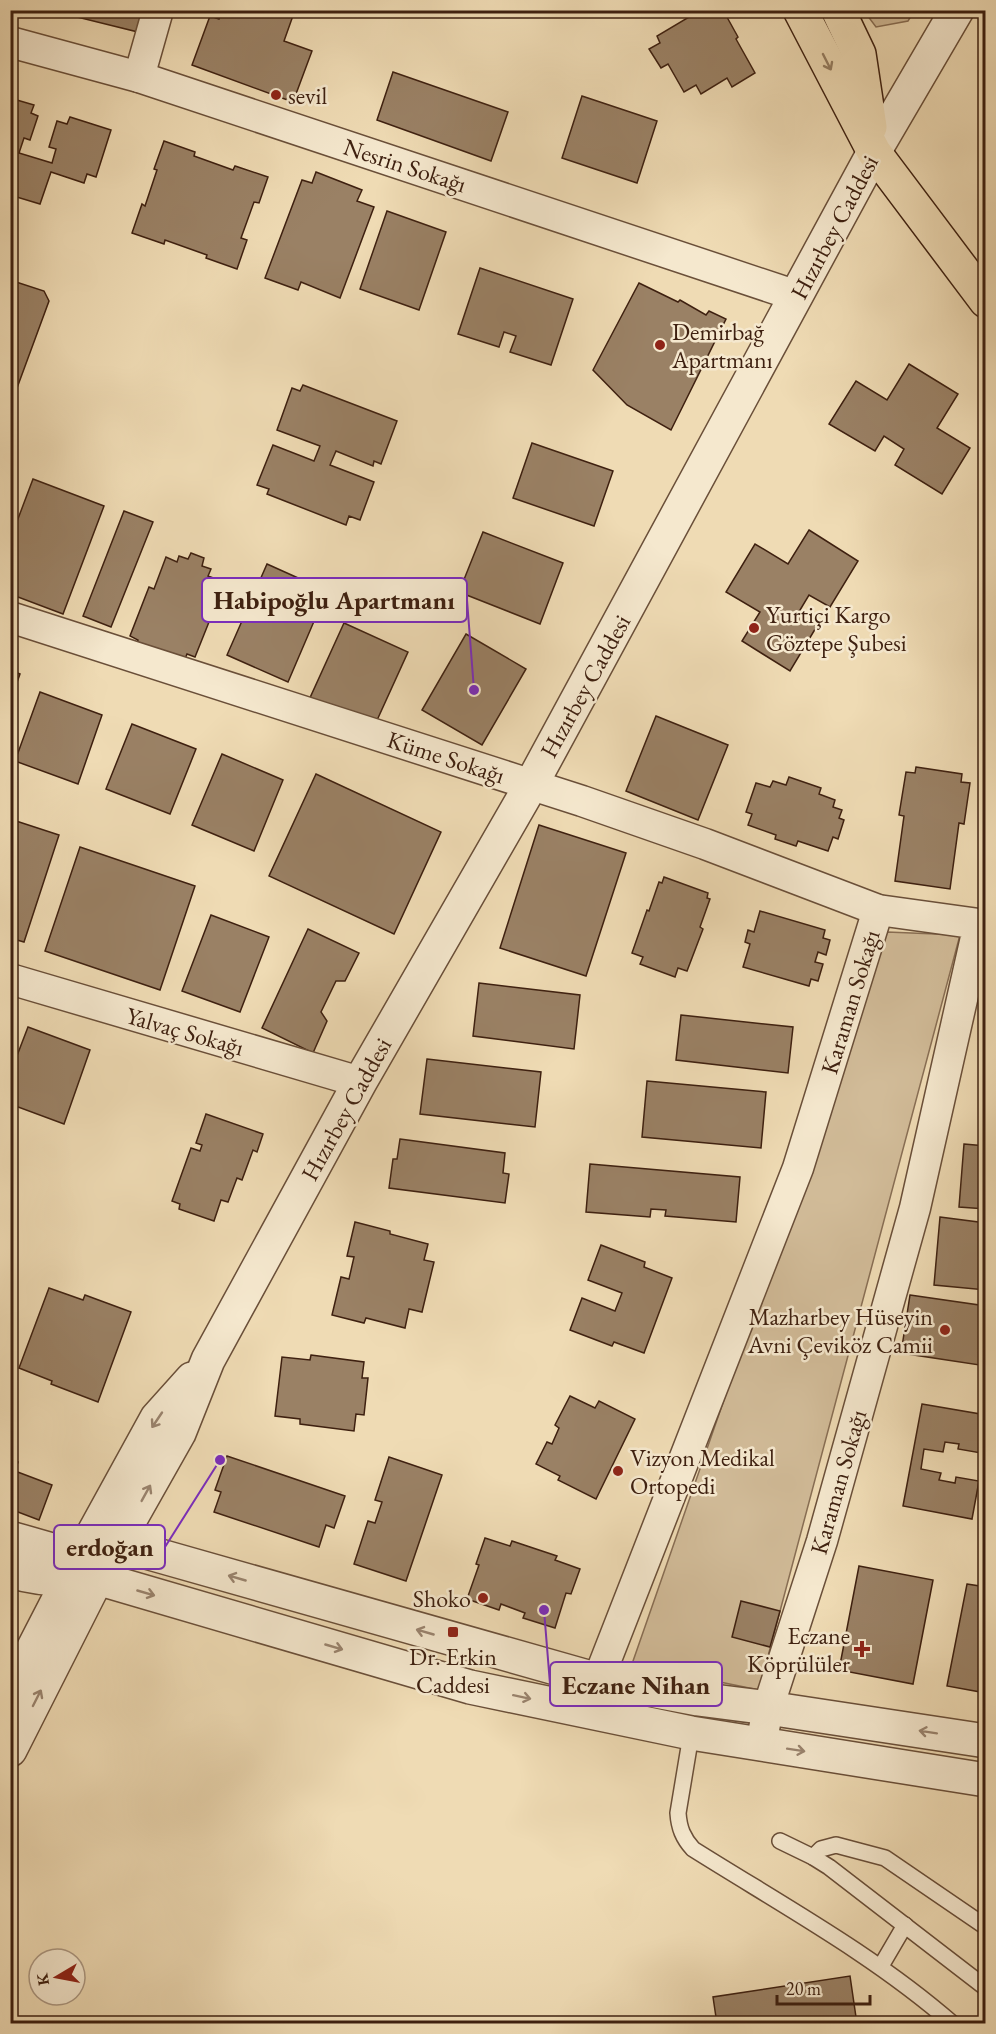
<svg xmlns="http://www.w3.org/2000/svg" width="996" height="2034" font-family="'EB Garamond',serif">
<rect width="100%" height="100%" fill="#efdbb4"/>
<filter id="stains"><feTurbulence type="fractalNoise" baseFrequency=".00333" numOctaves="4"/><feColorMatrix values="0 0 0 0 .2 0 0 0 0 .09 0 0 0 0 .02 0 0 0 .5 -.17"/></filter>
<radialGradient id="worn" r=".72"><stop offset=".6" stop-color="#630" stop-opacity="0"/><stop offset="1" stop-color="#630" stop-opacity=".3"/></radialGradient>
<g fill="#d1bb98" stroke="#886e54" stroke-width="1.5">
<path d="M 864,11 L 914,11 L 908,21 L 876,27 Z"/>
<path d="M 887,932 L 960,935 L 759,1690 L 632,1664 Z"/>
</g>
<g fill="#9a8165" stroke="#3e2010" stroke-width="1.5">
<path d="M 79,10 L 143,10 L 138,32 L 77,17 Z"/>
<path d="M 222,10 L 295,10 L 284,41 L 312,51 L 293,102 L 192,65 L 210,16 L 219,19 Z"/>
<path d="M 710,10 L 723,10 L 738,37 L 736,39 L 755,73 L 732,87 L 727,78 L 701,94 L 696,85 L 684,92 L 668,64 L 661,68 L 649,49 L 660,43 L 657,36 L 699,11 L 702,16 Z"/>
<path d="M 393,72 L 508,112 L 491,161 L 377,120 Z"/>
<path d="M 582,96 L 657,121 L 637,183 L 562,158 Z"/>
<path d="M 10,98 L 34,105 L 31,113 L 38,116 L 30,140 L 24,138 L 19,153 L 52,163 L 56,149 L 49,147 L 57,121 L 67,124 L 70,117 L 111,130 L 96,177 L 87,174 L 84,183 L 51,172 L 40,204 L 10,195 Z"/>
<path d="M 164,141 L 195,152 L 194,156 L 233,170 L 235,166 L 268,177 L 259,203 L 254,202 L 241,238 L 247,240 L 237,269 L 206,258 L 207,255 L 165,240 L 164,244 L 132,233 L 142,204 L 145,206 L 157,170 L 154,169 Z"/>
<path d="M 316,172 L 362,190 L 357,201 L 374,207 L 340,298 L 301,282 L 298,290 L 265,278 L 302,180 L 312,183 Z"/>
<path d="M 387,211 L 446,232 L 419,310 L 360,289 Z"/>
<path d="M 480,268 L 573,299 L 551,365 L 510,352 L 516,336 L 504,332 L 499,347 L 458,334 Z"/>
<path d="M 10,280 L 44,291 L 49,301 L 10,407 Z"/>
<path d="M 639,283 L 678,302 L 680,300 L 706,315 L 709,311 L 726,319 L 671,430 L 627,405 L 593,370 Z"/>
<path d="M 909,364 L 958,394 L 937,428 L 970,448 L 942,494 L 895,465 L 904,449 L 884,436 L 875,451 L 829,424 L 856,381 L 887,400 Z"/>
<path d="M 303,385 L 397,421 L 381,464 L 374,461 L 373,466 L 336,451 L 330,465 L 374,482 L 360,520 L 349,516 L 346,525 L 267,494 L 269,489 L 257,485 L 273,445 L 314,461 L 320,446 L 277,430 L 292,388 L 300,391 Z"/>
<path d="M 532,443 L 613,471 L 594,526 L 513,498 Z"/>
<path d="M 33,479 L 104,506 L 63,614 L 10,594 L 10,540 Z"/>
<path d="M 124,511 L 153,522 L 111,627 L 83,616 Z"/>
<path d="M 809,530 L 858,561 L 830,607 L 809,595 L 797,615 L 817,626 L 790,671 L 742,641 L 760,612 L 726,592 L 755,544 L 788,564 Z"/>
<path d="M 483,532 L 563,563 L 540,624 L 459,592 Z"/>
<path d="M 191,553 L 204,558 L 202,566 L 211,569 L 208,576 L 216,579 L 205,609 L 213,612 L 195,657 L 187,654 L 183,664 L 136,645 L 138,640 L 130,636 L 149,587 L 154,589 L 166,557 L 177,562 L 179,556 L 188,559 Z"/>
<path d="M 267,564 L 327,591 L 288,682 L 227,655 Z"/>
<path d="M 344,623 L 408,652 L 373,729 L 309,700 Z"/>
<path d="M 466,634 L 526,669 L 482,745 L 422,710 Z"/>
<path d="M 10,670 L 20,674 L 10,702 Z"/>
<path d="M 40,692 L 102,715 L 78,784 L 15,761 Z"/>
<path d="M 656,716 L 728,745 L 698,820 L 626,791 Z"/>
<path d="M 132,724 L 196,749 L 170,814 L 106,789 Z"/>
<path d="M 222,754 L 283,780 L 254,851 L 192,825 Z"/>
<path d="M 916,767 L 962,774 L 961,782 L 970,783 L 964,824 L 959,823 L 950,889 L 895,881 L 904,816 L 899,815 L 906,772 L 915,773 Z"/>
<path d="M 316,774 L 441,832 L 394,934 L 269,876 Z"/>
<path d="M 789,777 L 821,788 L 819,794 L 835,800 L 833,807 L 842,810 L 839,818 L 844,820 L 838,839 L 833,837 L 828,851 L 798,841 L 796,846 L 775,839 L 776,835 L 748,825 L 752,814 L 746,812 L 756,783 L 770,787 L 773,781 L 786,785 Z"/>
<path d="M 10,819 L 59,835 L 24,942 L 10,938 Z"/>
<path d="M 539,825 L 626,853 L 586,976 L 500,948 Z"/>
<path d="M 80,847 L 195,886 L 160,990 L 45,951 Z"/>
<path d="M 664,877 L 708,893 L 707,898 L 710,899 L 700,927 L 703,929 L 687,971 L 678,968 L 675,977 L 640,964 L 643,957 L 632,953 L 647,910 L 649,911 L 659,882 L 662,883 Z"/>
<path d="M 760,911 L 825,930 L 823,938 L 830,940 L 826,955 L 818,952 L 815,962 L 823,964 L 818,981 L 811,979 L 809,986 L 743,967 L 750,944 L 745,942 L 748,930 L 754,932 Z"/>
<path d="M 211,915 L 269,937 L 240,1012 L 182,991 Z"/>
<path d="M 308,929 L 359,953 L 345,981 L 336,981 L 321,1012 L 327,1021 L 313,1053 L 262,1028 Z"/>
<path d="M 479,983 L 580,995 L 574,1049 L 473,1036 Z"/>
<path d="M 681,1015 L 793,1027 L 788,1073 L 676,1060 Z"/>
<path d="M 28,1027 L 90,1050 L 64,1124 L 10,1104 L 10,1074 Z"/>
<path d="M 427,1059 L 541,1072 L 535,1127 L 420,1114 Z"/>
<path d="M 647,1081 L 766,1092 L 761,1148 L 642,1137 Z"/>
<path d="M 206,1114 L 263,1134 L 257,1152 L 253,1150 L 242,1180 L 237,1178 L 228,1202 L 221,1200 L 214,1221 L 179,1209 L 180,1204 L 172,1201 L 191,1148 L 200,1151 L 202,1145 L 196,1143 Z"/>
<path d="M 400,1139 L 505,1153 L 503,1173 L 509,1174 L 505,1203 L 389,1188 L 393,1159 L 397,1159 Z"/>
<path d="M 964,1144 L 986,1146 L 986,1209 L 959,1207 Z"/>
<path d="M 590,1164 L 740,1177 L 736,1222 L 665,1216 L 666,1210 L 651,1209 L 650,1217 L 586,1212 Z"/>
<path d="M 940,1217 L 986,1223 L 986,1290 L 934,1285 Z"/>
<path d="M 355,1222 L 390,1231 L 390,1234 L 428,1244 L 424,1260 L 434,1262 L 422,1312 L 409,1309 L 405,1328 L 366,1318 L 364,1323 L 332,1315 L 341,1277 L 349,1279 L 354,1257 L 347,1256 Z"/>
<path d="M 601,1245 L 645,1262 L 644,1267 L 672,1278 L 644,1353 L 614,1342 L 612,1346 L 570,1330 L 582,1298 L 615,1311 L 622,1293 L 588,1280 Z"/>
<path d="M 49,1288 L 83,1300 L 85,1295 L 131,1312 L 98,1402 L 51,1384 L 52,1381 L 19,1368 Z"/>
<path d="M 910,1295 L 986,1306 L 986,1366 L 901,1353 Z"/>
<path d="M 311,1355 L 364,1362 L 362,1378 L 368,1378 L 364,1415 L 356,1414 L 354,1431 L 300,1424 L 300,1419 L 275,1416 L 282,1357 L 310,1360 Z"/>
<path d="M 570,1396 L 595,1408 L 599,1401 L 635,1419 L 596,1499 L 558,1480 L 560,1476 L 536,1464 L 547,1442 L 552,1444 L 559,1428 L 555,1425 Z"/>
<path d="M 922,1404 L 986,1415 L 986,1430 L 981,1453 L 958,1449 L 959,1444 L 945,1442 L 943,1452 L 924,1449 L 921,1469 L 941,1473 L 939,1480 L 955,1483 L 956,1477 L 979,1481 L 972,1519 L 903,1506 Z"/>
<path d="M 227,1456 L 345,1496 L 334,1528 L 326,1525 L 319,1547 L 214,1512 L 221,1492 L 215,1490 Z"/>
<path d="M 389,1457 L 442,1475 L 406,1581 L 354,1564 L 368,1521 L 375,1523 L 382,1502 L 375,1500 Z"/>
<path d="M 10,1460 L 18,1462 L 15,1471 L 52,1485 L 39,1520 L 10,1509 Z"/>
<path d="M 485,1538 L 510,1546 L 512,1541 L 557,1556 L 555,1560 L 580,1569 L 571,1594 L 566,1593 L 555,1628 L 523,1618 L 525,1613 L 501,1604 L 499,1610 L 467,1599 L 479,1565 L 476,1564 Z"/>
<path d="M 859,1566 L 933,1580 L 913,1684 L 839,1670 Z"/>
<path d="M 967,1584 L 986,1587 L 986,1693 L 947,1686 Z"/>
<path d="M 741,1601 L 780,1611 L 770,1647 L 732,1637 Z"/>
<path d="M 850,1976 L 857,2024 L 717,2024 L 713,1997 Z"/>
</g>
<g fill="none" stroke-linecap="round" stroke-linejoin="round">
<g stroke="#6a4f39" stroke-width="18">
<g id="service">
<path d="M 692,1729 L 678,1813 C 679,1828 683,1838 693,1849 C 782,1905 874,1955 953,2024"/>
<path d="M 780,1841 L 813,1857 L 829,1867 L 986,1988"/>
<path d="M 813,1857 L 821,1849 L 836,1845 L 885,1858 L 986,1927"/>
<path d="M 881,1966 L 905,1925"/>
</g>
</g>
<g stroke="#6a4f39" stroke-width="33">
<g id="minor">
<path d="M 10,42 L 139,77 L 797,296"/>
<path d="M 139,77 L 158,10"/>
<path d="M 10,617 L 582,801 L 705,844 L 878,910 L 979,924 L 915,1208 L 822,1541 L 768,1708 L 761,1745"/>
<path d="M 10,979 L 360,1082"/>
<path d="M 598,1680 L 798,1168 L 878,910"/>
</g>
</g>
<g stroke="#6a4f39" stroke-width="36">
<g id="tertiary">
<path d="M 10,1538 L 80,1558 L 118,1544 L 598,1680 L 698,1699 L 768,1708 L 986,1741"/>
<path d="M 10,1571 C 40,1580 68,1581 97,1578 L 470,1687 L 691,1733 L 986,1780"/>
<path d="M 10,1694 L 80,1558 L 157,1418 L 192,1379"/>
<path d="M 10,1750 L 97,1578 L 179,1433 L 208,1360 L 360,1082 L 531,785 L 874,152 L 957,10"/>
</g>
</g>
<g stroke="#3e2010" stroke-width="36">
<g id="primary">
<path d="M 800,10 L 874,152 L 986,301"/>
<path d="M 838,10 L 859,54 L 870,127"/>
</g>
</g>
<use href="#service" stroke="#f5e8ce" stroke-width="15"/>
<use href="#minor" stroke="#f5e8ce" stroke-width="30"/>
<use href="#tertiary" stroke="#f5e8ce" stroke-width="33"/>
<use href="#primary" stroke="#efdbb4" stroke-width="33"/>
</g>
<defs><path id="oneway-shaft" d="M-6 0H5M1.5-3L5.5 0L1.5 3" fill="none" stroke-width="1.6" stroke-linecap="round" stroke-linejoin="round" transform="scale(1.5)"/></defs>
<use stroke="#967e62" href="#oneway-shaft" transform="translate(827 62) rotate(63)"/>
<g stroke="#9a846f">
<use href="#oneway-shaft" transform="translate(157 1420) rotate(124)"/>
<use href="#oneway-shaft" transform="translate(146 1493) rotate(-61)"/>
<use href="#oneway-shaft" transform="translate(237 1578) rotate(-164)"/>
<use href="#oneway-shaft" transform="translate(146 1593) rotate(16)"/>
<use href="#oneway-shaft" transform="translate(425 1632) rotate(-164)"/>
<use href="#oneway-shaft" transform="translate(334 1647) rotate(16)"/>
<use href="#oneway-shaft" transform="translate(522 1697) rotate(12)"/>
<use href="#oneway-shaft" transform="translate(37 1698) rotate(-63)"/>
<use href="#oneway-shaft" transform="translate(928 1732) rotate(-171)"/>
<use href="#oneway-shaft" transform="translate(796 1750) rotate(9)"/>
</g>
<g fill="#8f2418" stroke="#f5e8ce" stroke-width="2">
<circle cx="276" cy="95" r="6"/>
<circle cx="660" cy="345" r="6"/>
<circle cx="754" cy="628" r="6"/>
<circle cx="945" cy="1330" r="6"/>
<circle cx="618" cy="1471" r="6"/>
<circle cx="483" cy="1598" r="6"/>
<rect x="447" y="1626" width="12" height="12" rx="3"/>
<path d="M859 1640h6v6h6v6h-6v6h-6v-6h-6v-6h6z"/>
</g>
<g text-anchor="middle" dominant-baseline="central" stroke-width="5" stroke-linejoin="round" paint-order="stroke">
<g font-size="24" fill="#3e2010" stroke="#f5e8ce" text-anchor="start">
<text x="288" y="95">sevil</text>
<text x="672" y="331">Demirbağ<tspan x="672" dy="28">Apartmanı</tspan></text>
<text x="766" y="614">Yurtiçi Kargo<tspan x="766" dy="28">Göztepe Şubesi</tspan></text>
<text x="933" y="1316" text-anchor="end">Mazharbey Hüseyin<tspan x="933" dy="28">Avni Çeviköz Camii</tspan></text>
<text x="630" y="1457">Vizyon Medikal<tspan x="630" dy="28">Ortopedi</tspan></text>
<text x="471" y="1598" text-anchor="end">Shoko</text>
<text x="850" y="1635" text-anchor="end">Eczane<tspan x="850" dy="28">Köprülüler</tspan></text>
<text x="453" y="1656" text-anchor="middle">Dr. Erkin<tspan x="453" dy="28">Caddesi</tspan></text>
</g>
<g font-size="24" fill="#3e2010" stroke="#f5e8ce">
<text transform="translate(405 165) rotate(18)">Nesrin Sokağı</text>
<text transform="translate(834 227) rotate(-62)">Hızırbey Caddesi</text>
<text transform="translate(585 686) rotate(-61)">Hızırbey Caddesi</text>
<text transform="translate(446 757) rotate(18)">Küme Sokağı</text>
<text transform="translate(850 1002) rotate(-73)">Karaman Sokağı</text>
<text transform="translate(185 1031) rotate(16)">Yalvaç Sokağı</text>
<text transform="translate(346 1109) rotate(-61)">Hızırbey Caddesi</text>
<text transform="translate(838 1482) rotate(-74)">Karaman Sokağı</text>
</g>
</g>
<path fill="none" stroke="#7b2cbf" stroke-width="2" d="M474 690L467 600M220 1460L165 1547M544 1610L550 1684"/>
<g fill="#7b2cbf" stroke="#f5e8ce" stroke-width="2">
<circle cx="474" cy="690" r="6"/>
<circle cx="220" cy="1460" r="6"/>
<circle cx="544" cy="1610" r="6"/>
</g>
<g fill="#f5e8ce" stroke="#7b2cbf" stroke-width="2">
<rect x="202" y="578" width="265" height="44" rx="6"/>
<rect x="54" y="1525" width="111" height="44" rx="6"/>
<rect x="550" y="1662" width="172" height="44" rx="6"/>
</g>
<g font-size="26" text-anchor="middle" font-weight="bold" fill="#3e2010">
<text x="334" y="609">Habipoğlu Apartmanı</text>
<text x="110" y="1556">erdoğan</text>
<text x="636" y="1694">Eczane Nihan</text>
</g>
<rect width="996" height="2034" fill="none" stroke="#efdbb4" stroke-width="36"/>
<rect x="12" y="12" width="972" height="2010" fill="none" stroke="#3e2010" stroke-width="3"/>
<rect x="18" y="18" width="960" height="1998" fill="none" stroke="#3e2010" stroke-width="1.5"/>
<g transform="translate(57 1977) rotate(260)"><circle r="28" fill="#f5e8ce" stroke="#ac9882" stroke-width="1.5"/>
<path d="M0-4.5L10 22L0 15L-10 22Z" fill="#8f2418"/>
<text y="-9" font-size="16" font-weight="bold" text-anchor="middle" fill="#3e2010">K</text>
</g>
<path d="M777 1995v9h93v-9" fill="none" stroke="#3e2010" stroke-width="3"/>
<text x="786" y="1995" font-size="18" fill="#3e2010" stroke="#f5e8ce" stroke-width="4.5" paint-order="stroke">20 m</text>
<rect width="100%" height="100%" filter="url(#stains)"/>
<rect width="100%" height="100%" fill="url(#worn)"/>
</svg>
